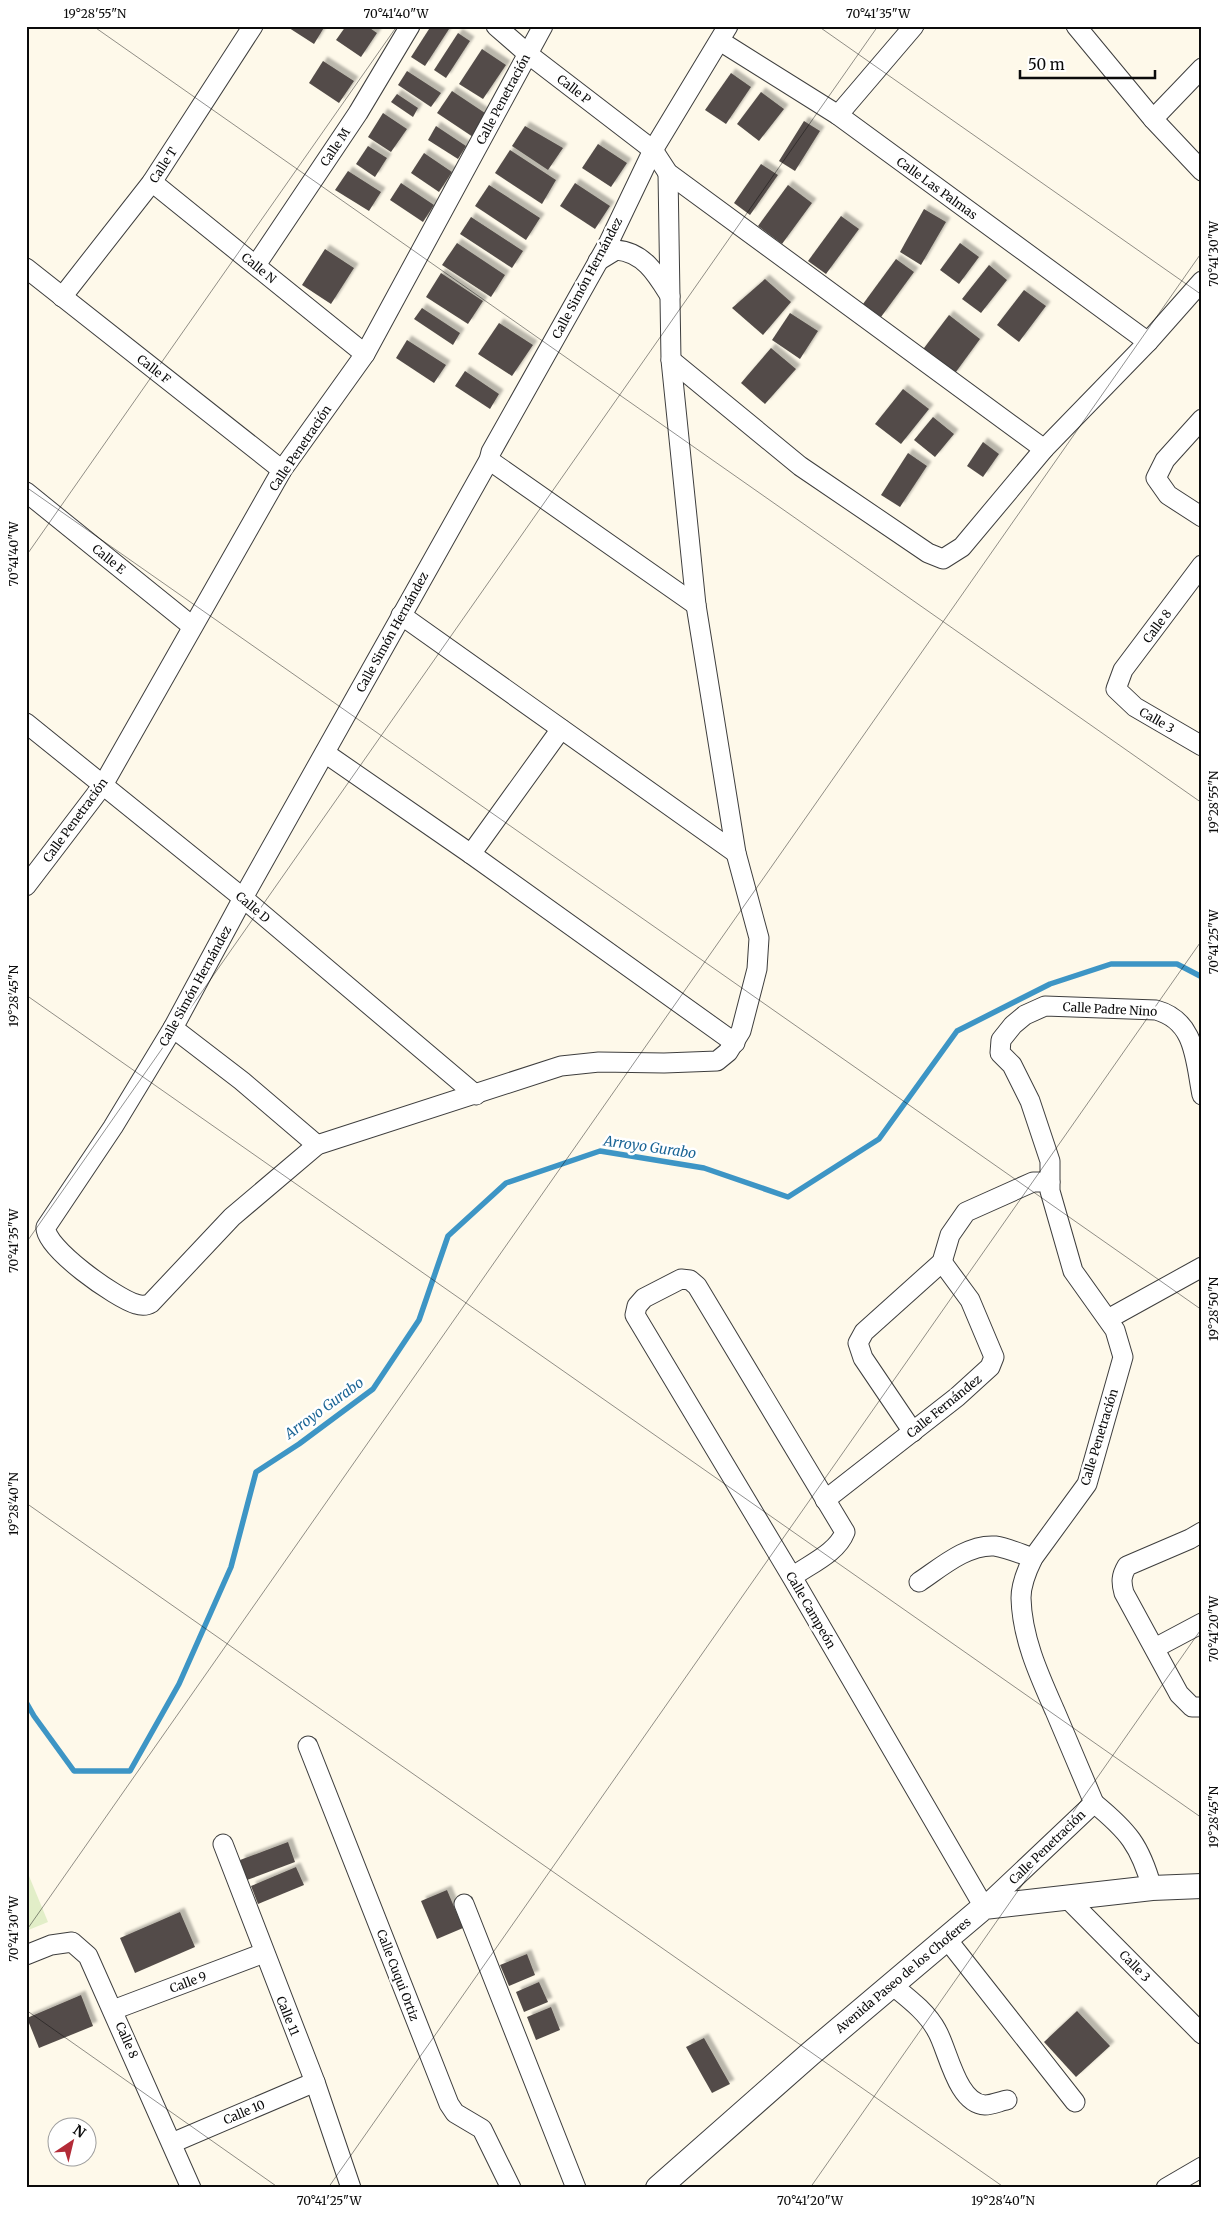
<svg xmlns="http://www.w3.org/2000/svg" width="1228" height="2214" font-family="Merriweather,serif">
<defs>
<filter id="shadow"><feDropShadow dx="4.5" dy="-4.5" stdDeviation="1" flood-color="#0004"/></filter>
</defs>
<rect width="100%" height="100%" fill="#fef9ea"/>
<path fill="#e2eec8" d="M 29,1876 L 48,1922 L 26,1931 L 26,1877 Z"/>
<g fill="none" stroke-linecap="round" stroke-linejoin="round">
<path stroke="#3d95c5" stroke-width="5.5" d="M 26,1702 L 34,1716 L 74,1771 L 130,1771 L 179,1684 L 231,1567 L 256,1472 L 299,1444 L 373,1389 L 419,1320 L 448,1236 L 506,1183 L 600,1151 L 704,1168 L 788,1197 L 879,1139 L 957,1031 L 1050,984 L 1111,964 L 1177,964 L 1202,977"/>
</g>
<g fill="#534c48" filter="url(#shadow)">
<path d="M 286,26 L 325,26 L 314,44 Z"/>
<path d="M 346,26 L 367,26 L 377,33 L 361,57 L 336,40 Z"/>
<path d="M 431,26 L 451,26 L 425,66 L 411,57 Z"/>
<path d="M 458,33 L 470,41 L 446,78 L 434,70 Z"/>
<path d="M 482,49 L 506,65 L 483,99 L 459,84 Z"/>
<path d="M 323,61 L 354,81 L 339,103 L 309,83 Z"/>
<path d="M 407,71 L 441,93 L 431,107 L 398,85 Z"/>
<path d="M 731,73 L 751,87 L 726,124 L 705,110 Z"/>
<path d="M 452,91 L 488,115 L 473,137 L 437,113 Z"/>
<path d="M 761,92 L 784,109 L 759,141 L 737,124 Z"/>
<path d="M 397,94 L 418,108 L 413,117 L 391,102 Z"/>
<path d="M 383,113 L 407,129 L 391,152 L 368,137 Z"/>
<path d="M 804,121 L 820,131 L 795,171 L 779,161 Z"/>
<path d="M 436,126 L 466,146 L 458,159 L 428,140 Z"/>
<path d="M 525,126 L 563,148 L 548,170 L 512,146 Z"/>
<path d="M 598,144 L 627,163 L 611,187 L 582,168 Z"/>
<path d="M 368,146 L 387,158 L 375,177 L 356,164 Z"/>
<path d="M 510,150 L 556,180 L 542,204 L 495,173 Z"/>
<path d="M 424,153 L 452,172 L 439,192 L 411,173 Z"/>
<path d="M 761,164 L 778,175 L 750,215 L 734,203 Z"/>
<path d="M 348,171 L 381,192 L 369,211 L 335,190 Z"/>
<path d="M 401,183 L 434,205 L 423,222 L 390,200 Z"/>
<path d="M 575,183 L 610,206 L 595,229 L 560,206 Z"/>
<path d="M 489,185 L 540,218 L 526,240 L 475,206 Z"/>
<path d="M 788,185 L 812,203 L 782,244 L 758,226 Z"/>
<path d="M 924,209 L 946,222 L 921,265 L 900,252 Z"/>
<path d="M 841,216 L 859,229 L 826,274 L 808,261 Z"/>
<path d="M 471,217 L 523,251 L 512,268 L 460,234 Z"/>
<path d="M 457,243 L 505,275 L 491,297 L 442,265 Z"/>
<path d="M 960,243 L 979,257 L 959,284 L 940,270 Z"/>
<path d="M 325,249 L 354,268 L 331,304 L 302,285 Z"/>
<path d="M 896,259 L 914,272 L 881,317 L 863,304 Z"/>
<path d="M 989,265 L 1007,280 L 981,313 L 962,299 Z"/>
<path d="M 441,273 L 483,301 L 468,324 L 426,297 Z"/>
<path d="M 765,279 L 791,302 L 763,335 L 732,308 Z"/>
<path d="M 1024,290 L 1046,306 L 1019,342 L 997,325 Z"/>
<path d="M 422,308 L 460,333 L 453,345 L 414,319 Z"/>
<path d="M 790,313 L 818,331 L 800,359 L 772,340 Z"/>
<path d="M 949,315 L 980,339 L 953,376 L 921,352 Z"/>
<path d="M 499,323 L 533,345 L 512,376 L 478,354 Z"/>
<path d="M 407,340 L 446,365 L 434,383 L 396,358 Z"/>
<path d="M 771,348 L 796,369 L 765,404 L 741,383 Z"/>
<path d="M 465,371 L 499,394 L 490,409 L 455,386 Z"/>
<path d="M 903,389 L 929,409 L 901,444 L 875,424 Z"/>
<path d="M 933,417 L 954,434 L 935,457 L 914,440 Z"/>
<path d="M 983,442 L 999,454 L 983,477 L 967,466 Z"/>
<path d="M 908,453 L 927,466 L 900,507 L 881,495 Z"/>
<path d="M 288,1842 L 295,1862 L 247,1880 L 240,1860 Z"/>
<path d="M 296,1867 L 304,1885 L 258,1904 L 251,1886 Z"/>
<path d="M 447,1890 L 463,1928 L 437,1939 L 421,1901 Z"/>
<path d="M 180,1912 L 195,1947 L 135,1973 L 120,1938 Z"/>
<path d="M 527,1954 L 535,1975 L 509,1986 L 500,1965 Z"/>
<path d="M 539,1982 L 548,2002 L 524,2012 L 516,1992 Z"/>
<path d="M 81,1995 L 93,2026 L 39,2048 L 27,2018 Z"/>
<path d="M 551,2007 L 560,2030 L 536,2040 L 527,2017 Z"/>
<path d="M 1077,2011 L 1110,2046 L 1076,2077 L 1044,2042 Z"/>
<path d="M 704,2038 L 730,2084 L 712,2093 L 686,2047 Z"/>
</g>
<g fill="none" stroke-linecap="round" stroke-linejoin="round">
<g stroke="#3e3e3e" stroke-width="21">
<g id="minor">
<path d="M 496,26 L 528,54 L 653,150 L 668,173 L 1044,449"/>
<path d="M 1076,26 L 1153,119 L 1202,171"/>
<path d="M 720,41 L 838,115 L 1148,342"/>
<path d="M 838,115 L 914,26"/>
<path d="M 1153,119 L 1202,68"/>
<path d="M 668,173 L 671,360 L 696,605 L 736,853 L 759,938 L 757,969 L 741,1031 L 728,1052 L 717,1061 L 664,1063 L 599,1062 L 561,1066 L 317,1145 L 232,1217 L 151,1303 C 146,1306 142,1306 136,1304 C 117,1299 43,1247 46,1227 L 113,1127 L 173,1028 L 243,898 L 489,460 L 491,452 L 608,244 L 653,150 L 728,26"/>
<path d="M 152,182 L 365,354"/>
<path d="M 598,261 L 616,250 C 644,252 657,275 670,296"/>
<path d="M 256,265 L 358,113 L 410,26"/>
<path d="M 26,268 L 282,470"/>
<path d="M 62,297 L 152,182 L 253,26"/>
<path d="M 671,360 L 800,466 L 928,553 L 943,559 L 962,547 L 1044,449 L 1148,342 L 1202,281"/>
<path d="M 1202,419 L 1165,460 L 1156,478 L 1168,495 L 1202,517"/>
<path d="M 489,460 L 696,605"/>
<path d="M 26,492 L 192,626"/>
<path d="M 1202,565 L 1123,670 L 1116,689 L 1135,707 L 1202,746"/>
<path d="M 401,615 L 736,853"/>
<path d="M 26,723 L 243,898 L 476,1095"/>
<path d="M 325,753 L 471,854 L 735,1043"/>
<path d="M 471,854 L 561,729"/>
<path d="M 26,886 L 103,785 L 282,470 L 365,354 L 543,26"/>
<path d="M 173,1028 L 242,1081 L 317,1145"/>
<path d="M 1108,1319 L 1202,1267"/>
<path d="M 913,1432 L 863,1358 L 858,1343 L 864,1332 L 942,1262 L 950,1235 L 966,1212 L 1033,1182 L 1050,1182"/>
<path d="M 825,1500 L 957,1397 L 990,1367 L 994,1357 L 970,1300 L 942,1262"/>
<path d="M 1202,1532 L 1190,1539 L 1127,1566 C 1121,1576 1121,1582 1124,1593 L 1179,1694 L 1192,1707 L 1202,1707"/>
<path d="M 792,1577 C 810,1564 837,1553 845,1532 L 697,1286 L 690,1280 L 681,1279 L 644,1298 L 637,1306 L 635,1315 L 792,1577 L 984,1907 L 1094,1803 C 1081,1772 1068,1742 1055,1711 C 1039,1675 1022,1638 1021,1598 C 1021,1584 1027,1570 1033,1558 L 1087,1484 L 1123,1357 L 1115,1330 L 1073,1271 L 1050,1191 L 1050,1161 L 1030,1101 L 1012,1065 L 1000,1053 L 1001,1040 L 1013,1025 L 1025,1015 L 1045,1006 L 1156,1010 C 1196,1021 1195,1060 1202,1095"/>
<path d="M 919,1582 C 940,1568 967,1544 995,1546 C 1008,1548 1021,1554 1033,1558"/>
<path d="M 1155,1648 L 1202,1623"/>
<path d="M 308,1746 L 449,2104 L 455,2113 L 482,2129 L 511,2188"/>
<path d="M 1094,1803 C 1128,1831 1140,1845 1152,1888"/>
<path d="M 223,1844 L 315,2082 L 351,2188"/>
<path d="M 1068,1899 L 1202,2034"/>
<path d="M 464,1904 L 576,2188"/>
<path d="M 946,1938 L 1075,2102"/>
<path d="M 26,1955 L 51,1945 L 72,1942 L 88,1956 L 191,2188"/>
<path d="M 892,1985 C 908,1998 927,2012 937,2031 C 948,2050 957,2104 985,2105 C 992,2105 1001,2101 1007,2100"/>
<path d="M 113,2010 L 264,1953"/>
<path d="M 172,2143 L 315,2082"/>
<path d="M 1166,2188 L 1202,2167"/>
</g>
</g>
<g stroke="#3e3e3e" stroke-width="26">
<path id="tertiary" d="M 658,2188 L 810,2054 L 984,1907 L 1152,1888 L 1202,1886"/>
</g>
<use href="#minor" stroke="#fff" stroke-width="19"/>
<use href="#tertiary" stroke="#fff" stroke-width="24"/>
</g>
<path fill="none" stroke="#0b0b0b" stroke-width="1" stroke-opacity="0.45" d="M 93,26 L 1202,803M 818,26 L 1202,295M 26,487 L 1202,1310M 26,556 L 397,26M 26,995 L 1202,1818M 26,1243 L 878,26M 26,1503 L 1005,2188M 26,1931 L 1202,252M 26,2010 L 279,2188M 328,2188 L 1202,940M 810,2188 L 1202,1628"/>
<g text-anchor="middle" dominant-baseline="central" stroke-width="5" stroke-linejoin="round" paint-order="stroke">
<g font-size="12" fill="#0b0b0b" stroke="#fff">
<text transform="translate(574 89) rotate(38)">Calle P</text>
<text transform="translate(503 99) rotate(-62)">Calle Penetración</text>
<text transform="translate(335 147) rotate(-56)">Calle M</text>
<text transform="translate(163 165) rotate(-57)">Calle T</text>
<text transform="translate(937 188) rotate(36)">Calle Las Palmas</text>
<text transform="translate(259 268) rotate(39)">Calle N</text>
<text transform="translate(587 278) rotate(-62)">Calle Simón Hernández</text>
<text transform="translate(154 369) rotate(38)">Calle F</text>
<text transform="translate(300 448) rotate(-56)">Calle Penetración</text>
<text transform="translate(109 559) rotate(39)">Calle E</text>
<text transform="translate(1157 626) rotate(-53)">Calle 8</text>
<text transform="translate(392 632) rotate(-61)">Calle Simón Hernández</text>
<text transform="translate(1157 720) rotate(30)">Calle 3</text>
<text transform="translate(75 820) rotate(-54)">Calle Penetración</text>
<text transform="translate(253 907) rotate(40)">Calle D</text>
<text transform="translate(195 986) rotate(-61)">Calle Simón Hernández</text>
<text transform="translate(1110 1009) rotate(3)">Calle Padre Nino</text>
<text transform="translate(944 1406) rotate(-39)">Calle Fernández</text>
<text transform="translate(1099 1437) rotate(-73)">Calle Penetración</text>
<text transform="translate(811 1610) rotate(60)">Calle Campeón</text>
<text transform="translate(1047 1847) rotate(-44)">Calle Penetración</text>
<text transform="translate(1135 1966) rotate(46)">Calle 3</text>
<text transform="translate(398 1975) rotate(69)">Calle Cuqui Ortiz</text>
<text transform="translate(903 1975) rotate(-40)">Avenida Paseo de los Choferes</text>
<text transform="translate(188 1982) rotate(-21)">Calle 9</text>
<text transform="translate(288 2016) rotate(68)">Calle 11</text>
<text transform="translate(127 2040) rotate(66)">Calle 8</text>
<text transform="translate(244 2112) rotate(-23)">Calle 10</text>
</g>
<g font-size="14" font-style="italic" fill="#1c6595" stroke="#fff">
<text transform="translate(650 1147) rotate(8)">Arroyo Gurabo</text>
<text transform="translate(324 1408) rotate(-36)">Arroyo Gurabo</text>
</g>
</g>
<rect width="1228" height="2214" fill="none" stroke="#ffffff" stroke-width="55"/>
<g transform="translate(72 2142) rotate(35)"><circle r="24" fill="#ffffff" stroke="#9d9d9d"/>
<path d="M0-4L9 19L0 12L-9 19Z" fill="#b32b37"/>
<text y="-8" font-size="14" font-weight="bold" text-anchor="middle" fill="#0b0b0b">N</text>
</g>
<path d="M1020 70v8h135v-8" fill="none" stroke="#0b0b0b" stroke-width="2.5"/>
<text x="1028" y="70" font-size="15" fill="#0b0b0b" stroke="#ffffff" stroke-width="4" paint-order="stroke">50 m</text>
<rect x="28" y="28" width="1172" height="2158" fill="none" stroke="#0b0b0b" stroke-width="2"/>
<g font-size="12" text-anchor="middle" fill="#0b0b0b">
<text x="95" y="18">19°28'55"N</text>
<text x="396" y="18">70°41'40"W</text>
<text x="878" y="18">70°41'35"W</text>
<text transform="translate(1214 254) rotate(-90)" y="4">70°41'30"W</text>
<text transform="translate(14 554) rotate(-90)" y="4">70°41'40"W</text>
<text transform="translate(1214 802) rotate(-90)" y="4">19°28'55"N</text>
<text transform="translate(1214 942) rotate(-90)" y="4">70°41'25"W</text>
<text transform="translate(14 996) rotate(-90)" y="4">19°28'45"N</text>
<text transform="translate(14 1241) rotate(-90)" y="4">70°41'35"W</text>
<text transform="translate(1214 1309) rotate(-90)" y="4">19°28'50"N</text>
<text transform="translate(14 1504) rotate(-90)" y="4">19°28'40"N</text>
<text transform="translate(1214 1629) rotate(-90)" y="4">70°41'20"W</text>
<text transform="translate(1214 1817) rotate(-90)" y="4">19°28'45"N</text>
<text transform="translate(14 1929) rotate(-90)" y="4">70°41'30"W</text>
<text x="329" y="2205">70°41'25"W</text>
<text x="810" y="2205">70°41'20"W</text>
<text x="1003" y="2205">19°28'40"N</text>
</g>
</svg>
